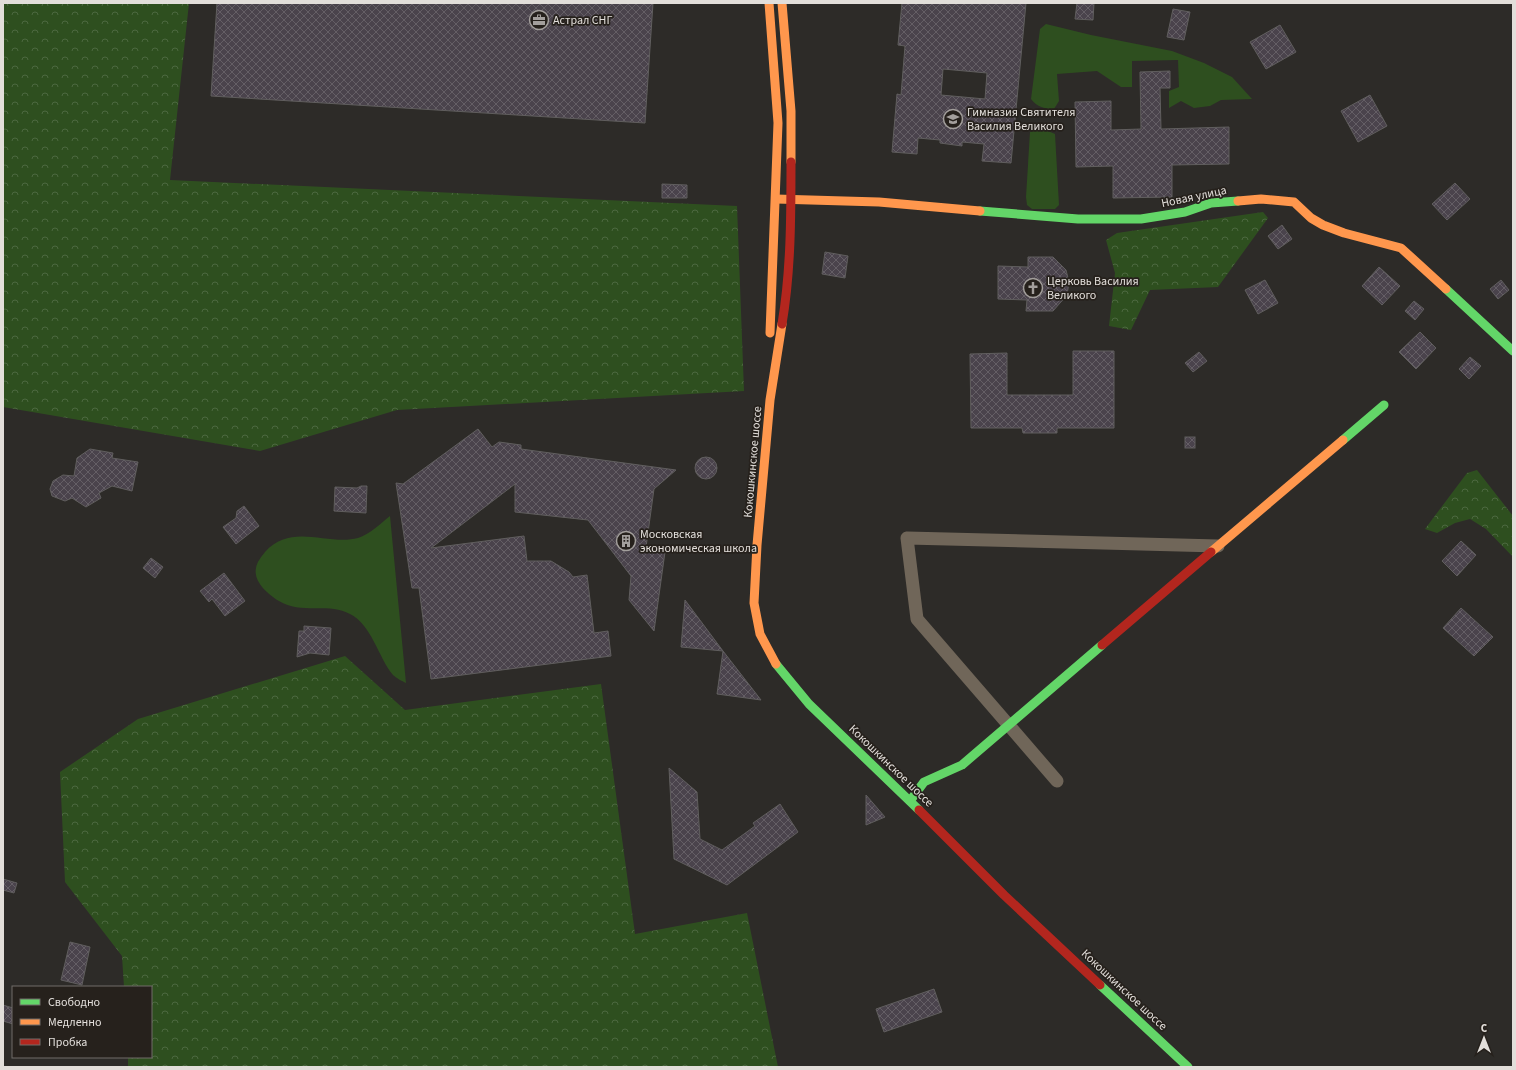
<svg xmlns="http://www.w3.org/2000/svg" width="1516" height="1070" font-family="'Source Sans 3',sans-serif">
<defs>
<pattern id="forest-crowns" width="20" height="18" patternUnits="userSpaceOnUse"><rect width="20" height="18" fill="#2e4f1f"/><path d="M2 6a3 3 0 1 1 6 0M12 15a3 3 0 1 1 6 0" fill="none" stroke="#4c683f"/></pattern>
<pattern id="building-cross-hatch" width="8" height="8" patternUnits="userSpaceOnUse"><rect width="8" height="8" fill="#4a434c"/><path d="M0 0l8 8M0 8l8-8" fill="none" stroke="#645e65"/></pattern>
</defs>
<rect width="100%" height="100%" fill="#2d2b28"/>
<g fill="#2e4f1f">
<path d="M 1046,24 L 1091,35 L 1172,51 L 1204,63 L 1232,77 L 1252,99 L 1221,100 L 1210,106 L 1194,108 L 1181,101 L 1169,108 L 1169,91 L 1179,87 L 1178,60 L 1132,61 L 1132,87 L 1121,87 L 1097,71 L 1057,74 L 1059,101 L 1054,109 C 1045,109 1037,107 1031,99 L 1040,29 Z"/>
<path d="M 1041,128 L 1055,134 L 1059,205 L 1055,209 L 1032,209 L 1027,205 L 1026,197 L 1030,132 Z"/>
<path d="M 390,516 L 406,683 C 402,681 396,678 393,675 C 378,657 372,625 350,614 C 328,602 301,615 279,601 C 269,595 253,582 256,568 C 257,562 261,557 265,552 C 291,522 328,546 358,538 C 370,534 380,524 390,516 Z"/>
</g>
<g fill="url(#forest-crowns)">
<path d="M 3,3 L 189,3 L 170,180 L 737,206 L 744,391 L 397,410 L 260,451 L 3,407 Z"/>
<path d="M 1263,212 L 1268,218 L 1218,287 L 1150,290 L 1131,330 L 1109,326 L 1115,273 L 1106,240 L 1117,233 Z"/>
<path d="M 1477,470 L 1513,516 L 1513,557 L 1486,529 L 1470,519 L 1455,523 L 1437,533 L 1425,529 L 1467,473 Z"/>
<path d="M 345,656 L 405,710 L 601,684 L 635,934 L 747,913 L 778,1067 L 128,1067 L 128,1057 L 151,1057 L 151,987 L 124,987 L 122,956 L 65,882 L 60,772 L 138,719 Z"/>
</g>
<g fill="url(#building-cross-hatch)" stroke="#605e5e" fill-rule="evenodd">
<path d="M 217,3 L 653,3 L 645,123 L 211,96 Z"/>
<path d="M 902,3 L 1026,3 L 1011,163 L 982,161 L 984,144 L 962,142 L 962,146 L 940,143 L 940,140 L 918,138 L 917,154 L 892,152 L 897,94 L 901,95 L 905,46 L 898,45 ZM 943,69 L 987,73 L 985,99 L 941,95 Z"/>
<path d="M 1077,3 L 1094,3 L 1093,20 L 1075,19 Z"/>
<path d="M 1173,9 L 1190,12 L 1184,40 L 1167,37 Z"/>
<path d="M 1280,25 L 1296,52 L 1266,69 L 1250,42 Z"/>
<path d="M 1170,71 L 1170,88 L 1160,88 L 1161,129 L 1229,127 L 1229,164 L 1172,165 L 1172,197 L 1113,198 L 1113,166 L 1076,167 L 1075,102 L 1111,101 L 1111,130 L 1141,129 L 1140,72 Z"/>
<path d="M 1370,95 L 1387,126 L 1358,142 L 1341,111 Z"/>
<path d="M 1455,183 L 1470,199 L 1447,220 L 1432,204 Z"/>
<path d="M 662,184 L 687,185 L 687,198 L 662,198 Z"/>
<path d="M 1282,225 L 1292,239 L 1278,249 L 1268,236 Z"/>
<path d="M 825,252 L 848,256 L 845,278 L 822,274 Z"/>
<path d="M 1028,257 L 1053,257 L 1066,270 L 1069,282 L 1067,295 L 1053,311 L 1026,311 L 1027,300 L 998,299 L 998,266 L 1028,267 Z"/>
<path d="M 1379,267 L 1400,286 L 1382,305 L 1362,286 Z"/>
<path d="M 1265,280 L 1278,303 L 1258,314 L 1245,290 Z"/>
<path d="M 1501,280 L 1509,290 L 1498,299 L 1490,289 Z"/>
<path d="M 1414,301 L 1424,309 L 1415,320 L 1405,311 Z"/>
<path d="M 1420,332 L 1436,348 L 1416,369 L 1399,352 Z"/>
<path d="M 1073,351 L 1114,351 L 1114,428 L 1057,428 L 1057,433 L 1023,433 L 1022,428 L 971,428 L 970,354 L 1007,353 L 1007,395 L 1073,395 Z"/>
<path d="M 1199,352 L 1207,361 L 1193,372 L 1185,363 Z"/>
<path d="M 1470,357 L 1481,366 L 1469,379 L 1459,369 Z"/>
<path d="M 478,429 L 492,447 L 499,442 L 521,445 L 521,449 L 676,470 L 654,489 L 646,547 L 665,552 L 654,631 L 629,600 L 631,576 L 588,520 L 515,512 L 515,484 L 431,548 L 524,536 L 527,561 L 551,561 L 569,572 L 573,577 L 587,575 L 594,633 L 608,631 L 611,656 L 431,679 L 419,588 L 412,588 L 396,483 L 403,484 Z"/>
<rect x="1185" y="437" width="10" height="11"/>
<path d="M 90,449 L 113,453 L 112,458 L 138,462 L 132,491 L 112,486 L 99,493 L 101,498 L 86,507 L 72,498 L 65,501 L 52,496 L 50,489 L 53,481 L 63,475 L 74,476 L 77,458 Z"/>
<circle cx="706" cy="468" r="11"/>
<path d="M 361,486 L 367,486 L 366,513 L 334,511 L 335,487 L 357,488 Z"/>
<path d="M 244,506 L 259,526 L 236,544 L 223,527 L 236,518 L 237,511 Z"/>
<path d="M 1461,541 L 1476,555 L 1457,576 L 1442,561 Z"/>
<path d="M 151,558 L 163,567 L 155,578 L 143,568 Z"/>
<path d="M 224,573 L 245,601 L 225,616 L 212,599 L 209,602 L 200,591 Z"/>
<path d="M 685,600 L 723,651 L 681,647 Z"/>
<path d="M 1461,608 L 1493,637 L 1474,656 L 1443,628 Z"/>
<path d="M 304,626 L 331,628 L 329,655 L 310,653 L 297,657 L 299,631 L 304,631 Z"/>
<path d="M 723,651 L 761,700 L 717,694 Z"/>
<path d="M 669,768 L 697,792 L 700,839 L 722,850 L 755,826 L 753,823 L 780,804 L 798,832 L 727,885 L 674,859 Z"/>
<path d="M 866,795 L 885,817 L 866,825 Z"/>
<path d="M 3,879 L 17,883 L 14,893 L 3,890 Z"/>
<path d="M 70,942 L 90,947 L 82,985 L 61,980 Z"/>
<path d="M 934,989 L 942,1012 L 884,1032 L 876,1009 Z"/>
<path d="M 3,1005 L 13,1008 L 13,1024 L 3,1021 Z"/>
</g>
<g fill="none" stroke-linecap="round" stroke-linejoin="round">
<path stroke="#706659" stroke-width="13" d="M 1057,781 L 917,619 L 907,538 L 1218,546"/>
<g stroke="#63d668" stroke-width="9">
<path d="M 980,211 L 1078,219 L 1141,219 L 1185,212 L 1211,203 L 1238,201"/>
<path d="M 1446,289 L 1513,351"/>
<path d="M 1343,440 L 1384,405"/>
<path d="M 776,664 L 809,704 L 919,810"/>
<path d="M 910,801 L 924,782 L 962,765 L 1102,645"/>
<path d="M 1100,985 L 1188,1067"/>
</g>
<g stroke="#ff974d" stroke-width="9">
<path d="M 769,3 L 778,123 L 770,333"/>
<path d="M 782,3 L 791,111 L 791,162"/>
<path d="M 776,199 L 879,202 L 980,211"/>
<path d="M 1238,201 L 1261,199 L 1294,202 L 1311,218 L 1323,225 L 1344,233 L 1401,248 L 1446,289"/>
<path d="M 1211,552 L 1343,440"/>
<path d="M 776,664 L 760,634 L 754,603 L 757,545 L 770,400 L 782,324"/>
</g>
<g stroke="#b3261e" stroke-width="9">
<path d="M 782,324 C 791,271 791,216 791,162"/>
<path d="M 1102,645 L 1211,552"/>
<path d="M 919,810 L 1004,895 L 1100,985"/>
</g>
</g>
<defs>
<g id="office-ring" transform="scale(1)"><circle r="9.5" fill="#26211c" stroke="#a39f9c" stroke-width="1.5"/><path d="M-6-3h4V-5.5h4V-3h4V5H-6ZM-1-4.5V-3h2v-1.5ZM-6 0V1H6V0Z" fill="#a39f9c"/></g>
<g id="school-ring" transform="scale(1)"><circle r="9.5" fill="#26211c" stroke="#a39f9c" stroke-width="1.5"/><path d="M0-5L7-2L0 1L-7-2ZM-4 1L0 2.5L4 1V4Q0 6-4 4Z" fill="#a39f9c"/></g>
<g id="church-ring" transform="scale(1)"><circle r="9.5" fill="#26211c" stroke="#a39f9c" stroke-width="1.5"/><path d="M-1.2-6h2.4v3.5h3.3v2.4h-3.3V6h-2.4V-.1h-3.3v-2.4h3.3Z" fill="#a39f9c"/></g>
<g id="building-ring" transform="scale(1)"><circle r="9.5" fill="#26211c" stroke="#a39f9c" stroke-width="1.5"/><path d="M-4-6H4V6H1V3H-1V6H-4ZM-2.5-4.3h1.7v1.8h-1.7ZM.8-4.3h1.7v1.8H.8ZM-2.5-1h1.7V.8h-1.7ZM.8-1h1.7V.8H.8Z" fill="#a39f9c"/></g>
</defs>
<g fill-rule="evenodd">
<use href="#office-ring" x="539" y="20"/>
<use href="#school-ring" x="953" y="119"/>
<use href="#church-ring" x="1033" y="288"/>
<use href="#building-ring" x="626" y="541"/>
</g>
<g text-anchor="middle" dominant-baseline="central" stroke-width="3.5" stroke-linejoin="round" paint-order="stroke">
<g font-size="12" fill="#e2deda" stroke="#26211c" text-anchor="start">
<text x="553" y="20">Астрал СНГ</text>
<text x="967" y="112">Гимназия Святителя<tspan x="967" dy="14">Василия Великого</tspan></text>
<text x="1047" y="281">Церковь Василия<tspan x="1047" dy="14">Великого</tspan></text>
<text x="640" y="534">Московская<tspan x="640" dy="14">экономическая школа</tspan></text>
</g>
<g font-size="12" fill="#e2deda" stroke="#26211c">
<text transform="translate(1194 197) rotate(-12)">Новая улица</text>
<text transform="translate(753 462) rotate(-85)">Кокошкинское шоссе</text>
<text transform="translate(891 766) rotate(44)">Кокошкинское шоссе</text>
<text transform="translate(1124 990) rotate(43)">Кокошкинское шоссе</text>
</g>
</g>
<rect width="1516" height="1070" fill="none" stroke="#e2deda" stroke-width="8"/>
<rect x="12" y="986" width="140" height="72" fill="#26211c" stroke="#716d68"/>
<rect x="20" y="999" width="20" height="6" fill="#63d668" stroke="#716d68"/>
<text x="48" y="1006" font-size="12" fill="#e2deda">Свободно</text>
<rect x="20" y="1019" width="20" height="6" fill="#ff974d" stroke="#716d68"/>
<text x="48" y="1026" font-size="12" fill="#e2deda">Медленно</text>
<rect x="20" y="1039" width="20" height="6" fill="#b3261e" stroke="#716d68"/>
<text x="48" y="1046" font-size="12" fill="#e2deda">Пробка</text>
<g transform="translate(1484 1038)" stroke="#26211c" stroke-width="3" paint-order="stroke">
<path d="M0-3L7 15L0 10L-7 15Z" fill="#e2deda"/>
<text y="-6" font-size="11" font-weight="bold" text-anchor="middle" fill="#e2deda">С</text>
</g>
</svg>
